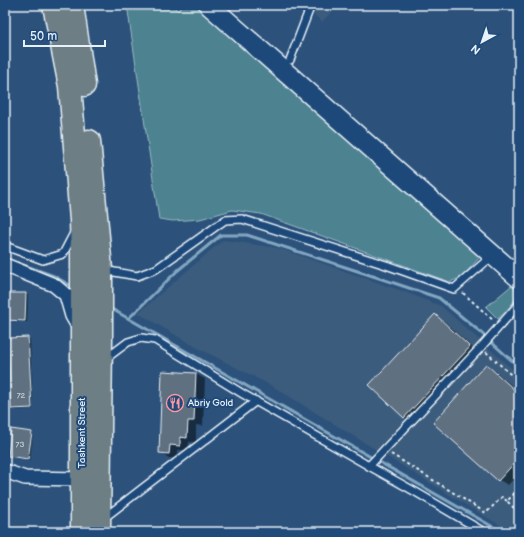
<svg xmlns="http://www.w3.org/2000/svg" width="524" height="537" font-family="'Balsamiq Sans',sans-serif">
<rect width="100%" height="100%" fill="#2c527b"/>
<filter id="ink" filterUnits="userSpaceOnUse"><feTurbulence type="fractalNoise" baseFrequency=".025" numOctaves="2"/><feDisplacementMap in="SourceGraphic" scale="8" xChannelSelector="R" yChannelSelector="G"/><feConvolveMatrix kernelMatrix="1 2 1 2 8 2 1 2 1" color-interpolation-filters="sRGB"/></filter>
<g filter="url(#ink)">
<g fill="#3b5b7c">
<path d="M 303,5 L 338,5 L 322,22 Z"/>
<path d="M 223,240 L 278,248 L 402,291 L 441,306 L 519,375 L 519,532 L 512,532 L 471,508 L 272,386 L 196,347 L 138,313 Z"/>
</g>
<g fill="#4d8290" stroke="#9abac4">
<path d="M 127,5 L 172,5 L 178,11 L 183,5 L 198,5 L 379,166 L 481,256 L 462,277 L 450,282 L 261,214 L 232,210 L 200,219 L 173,221 L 159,219 Z"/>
<path d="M 511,286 L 517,291 C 517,302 505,311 498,319 L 486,307 Z"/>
</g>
<g fill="#0007">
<path d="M 7,294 L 26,294 L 28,295 L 27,322 L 8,321 L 6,320 Z"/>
<path d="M 435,316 L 444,321 L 478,353 L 413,422 L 404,417 Z"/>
<path d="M 28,338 L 30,339 L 33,409 L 14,410 L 12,409 Z"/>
<path d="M 486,365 L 495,371 L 519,392 L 519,473 L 508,485 L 499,480 L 435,423 Z"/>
<path d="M 196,374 L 205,379 L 203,426 L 196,425 L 196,442 L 189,442 L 188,450 L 178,450 L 178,458 L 169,458 L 160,453 Z"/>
<path d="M 31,432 L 33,434 L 30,460 L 11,457 L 9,456 Z"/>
</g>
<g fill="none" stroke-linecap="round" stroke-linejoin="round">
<g stroke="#83a7c1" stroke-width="3">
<path d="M 18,263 L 54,276 L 73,287"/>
<path d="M 110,308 L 502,532"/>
<path d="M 129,318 L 177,271 L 221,235 L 247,235 L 379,278 L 439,298 L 479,331 L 519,367"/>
</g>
</g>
<g fill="#5f7080" stroke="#e8f1f8">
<path d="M 6,293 L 26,293 L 25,321 L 5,320 Z"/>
<path d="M 435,314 L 470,347 L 404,418 L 369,385 Z"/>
<path d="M 28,337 L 32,408 L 11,409 L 8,338 Z"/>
<path d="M 486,364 L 519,394 L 519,458 L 498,481 L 433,423 Z"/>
<path d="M 162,371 L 196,373 L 194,421 L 188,421 L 187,438 L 180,437 L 180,446 L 170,445 L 169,454 L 159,453 Z"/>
<path d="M 11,429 L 32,432 L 28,459 L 8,456 Z"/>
</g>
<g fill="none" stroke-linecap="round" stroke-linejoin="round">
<g stroke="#e8f1f8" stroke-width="10">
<g id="service">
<path d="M 290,60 L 311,5"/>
<path d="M 5,246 L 43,260 L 63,254 L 75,231"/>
<path d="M 103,270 L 137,276 L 156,269 L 225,220 L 242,219 L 386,265 L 454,289 L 492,256"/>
<path d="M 104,360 L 128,342 L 141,338 L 155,340 L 243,394 L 369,466 L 414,491 L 484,532"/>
<path d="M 369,466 L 482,346 L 519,304"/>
<path d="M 104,518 L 256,401"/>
</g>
</g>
<g stroke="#e8f1f8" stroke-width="16">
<g id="minor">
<path d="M 5,265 L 54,285 L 66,295 L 72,316 L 79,328"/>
<path d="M 5,471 L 25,478 L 82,479"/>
</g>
</g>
<g stroke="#e8f1f8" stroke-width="22">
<path id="secondary" d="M 209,5 L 519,278"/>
</g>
<g stroke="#e8f1f8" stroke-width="25">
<g id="trunk">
<path d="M 54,5 L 70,86 L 81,220 L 82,256 L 82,532"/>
<path d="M 72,5 L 84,85"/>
<path d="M 89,141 L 101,269 L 101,338 L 99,532"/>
</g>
</g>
<g stroke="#e8f1f8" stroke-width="2" stroke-dasharray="3 3" stroke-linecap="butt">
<path d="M 463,293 L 494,321"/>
<path d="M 486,352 L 519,382"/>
<path d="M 391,454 L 486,513 L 502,497 L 507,501"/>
<path d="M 519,489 L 507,501 L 519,513"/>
</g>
<use href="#service" stroke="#1f4a7a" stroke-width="7"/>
<use href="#minor" stroke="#1f4a7a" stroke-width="13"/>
<use href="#secondary" stroke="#1f4a7a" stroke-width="19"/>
<use href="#trunk" stroke="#6d7e84" stroke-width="22"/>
</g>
</g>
<defs>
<g id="restaurant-ring" transform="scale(0.9)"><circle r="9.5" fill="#1f4a7a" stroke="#ff9aa2" stroke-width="1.5"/><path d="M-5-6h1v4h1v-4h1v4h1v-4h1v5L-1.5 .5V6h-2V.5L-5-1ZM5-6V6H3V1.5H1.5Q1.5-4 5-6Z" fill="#ff9aa2"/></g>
</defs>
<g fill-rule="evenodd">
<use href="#restaurant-ring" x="175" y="403"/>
</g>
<g text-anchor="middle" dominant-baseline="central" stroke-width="4" stroke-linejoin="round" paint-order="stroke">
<g font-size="8" fill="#c6d1da">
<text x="21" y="395">72</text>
<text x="20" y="444">73</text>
</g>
<g font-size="10" fill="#e8f1f8" stroke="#1f4a7a" text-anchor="start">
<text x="188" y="403">Abriy Gold</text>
</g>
<g font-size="10" fill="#e8f1f8" stroke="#1f4a7a">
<text transform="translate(82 433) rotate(-90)">Tashkent Street</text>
</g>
</g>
<rect width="524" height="537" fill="none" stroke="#1f4a7a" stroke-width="20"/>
<rect x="10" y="10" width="504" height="517" fill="none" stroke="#e8f1f8" stroke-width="1.5" filter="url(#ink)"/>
<g transform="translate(482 42) rotate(220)" stroke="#1f4a7a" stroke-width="3" paint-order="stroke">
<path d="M0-3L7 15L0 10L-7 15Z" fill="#e8f1f8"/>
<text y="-6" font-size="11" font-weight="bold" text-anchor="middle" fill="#e8f1f8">N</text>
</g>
<path d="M24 40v6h81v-6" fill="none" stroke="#e8f1f8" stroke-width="2"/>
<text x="30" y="40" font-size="12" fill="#e8f1f8" stroke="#1f4a7a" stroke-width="3" paint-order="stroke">50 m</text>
</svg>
